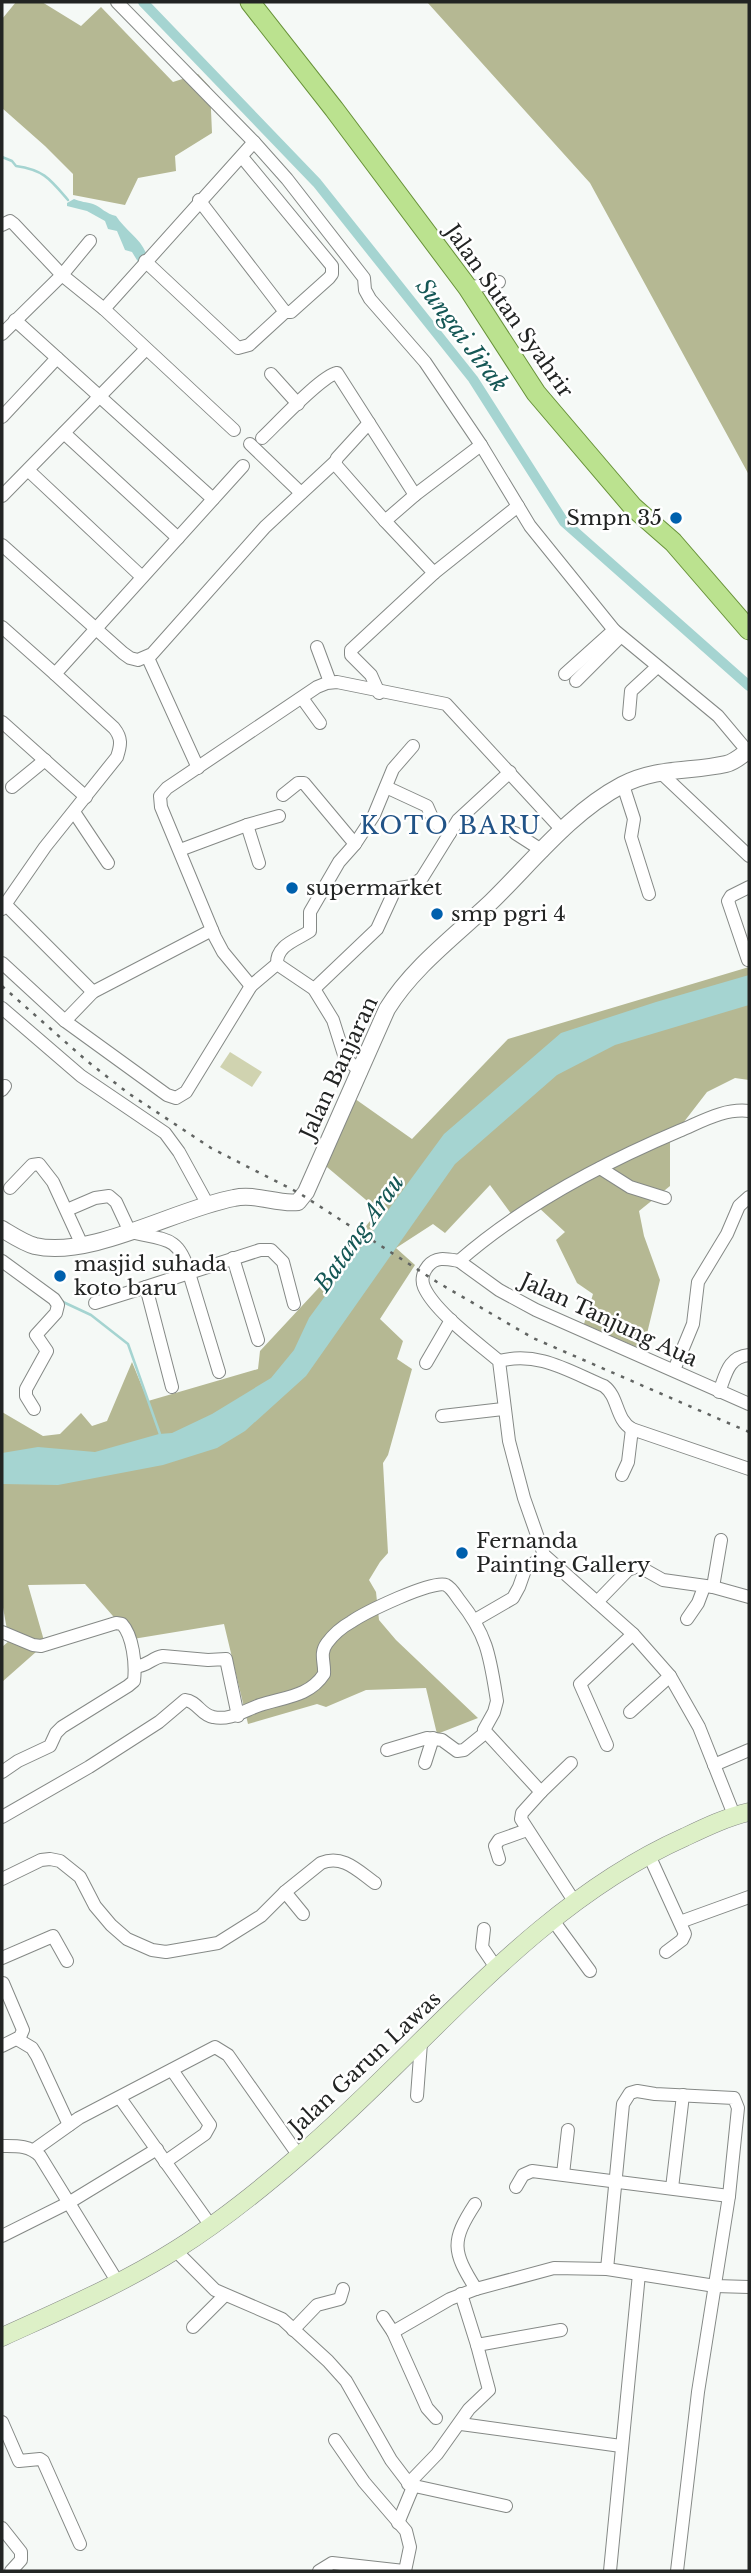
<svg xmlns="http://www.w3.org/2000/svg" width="751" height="2573" font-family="'Libre Baskerville',serif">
<rect width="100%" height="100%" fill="#f5f9f6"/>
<path fill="#d0d3b0" d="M 230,1052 L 262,1072 L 252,1087 L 220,1067 Z"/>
<g fill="#b5b893">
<path d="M 16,2 L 42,2 L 81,26 L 101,7 L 173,82 L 198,74 L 210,87 L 212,133 L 175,156 L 176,171 L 138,178 L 125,205 L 73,195 L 73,174 L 45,146 L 2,108 L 2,19 Z"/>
<path d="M 427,2 L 749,2 L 749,475 L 590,183 Z"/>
<path d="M 749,967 L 749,1080 L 735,1078 L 707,1092 L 670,1140 L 670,1186 L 639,1211 L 644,1236 L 660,1280 L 643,1350 L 584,1324 L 593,1294 L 577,1283 L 556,1240 L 565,1232 L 537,1206 L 515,1219 L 490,1185 L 445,1233 L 433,1224 L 396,1248 L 415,1265 L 380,1319 L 403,1341 L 397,1359 L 412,1369 L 388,1455 L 383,1463 L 388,1553 L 380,1562 L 369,1580 L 376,1592 L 379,1620 L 396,1640 L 478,1718 L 437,1734 L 426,1688 L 366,1690 L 326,1707 L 317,1704 L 248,1724 L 224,1624 L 133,1639 L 85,1584 L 28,1585 L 45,1644 L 2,1682 L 2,1647 L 9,1641 L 2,1602 L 2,1412 L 43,1436 L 60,1434 L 81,1413 L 92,1426 L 107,1421 L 132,1362 L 148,1401 L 258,1369 L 260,1351 L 327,1279 L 378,1210 L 321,1162 L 351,1096 L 412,1139 L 508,1039 Z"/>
</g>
<g fill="#a5d4d1">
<path d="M 74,199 C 81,202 86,202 93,204 C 101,207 106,214 116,216 C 125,230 140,238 146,253 L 140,265 L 132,252 L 125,250 L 117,231 L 108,229 L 105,221 L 87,211 L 67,206 L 67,203 Z"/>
<path d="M 749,975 L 749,1005 L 615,1045 L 557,1075 L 455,1164 L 306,1376 L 245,1431 L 217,1448 L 163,1465 L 58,1485 L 2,1484 L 2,1453 L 38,1447 L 95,1452 L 159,1434 L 172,1433 L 212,1414 L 271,1378 L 294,1350 L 309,1318 L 444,1134 L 561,1033 L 656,1002 Z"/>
</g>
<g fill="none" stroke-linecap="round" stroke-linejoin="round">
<g stroke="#a5d4d1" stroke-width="2.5">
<path d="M 2,157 L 12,161 L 16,166 C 44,170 50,179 68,200"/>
<path d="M 61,1301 L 91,1315 L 128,1344 L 161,1437"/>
</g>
<path stroke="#a5d4d1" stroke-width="10" d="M 143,2 L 317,183 L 473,379 L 564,522 L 749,686"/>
<g stroke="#858986" stroke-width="14">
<g id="minor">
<path d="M 117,2 L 254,142 L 287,179 L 364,278 L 365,290 L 370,299 L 425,362 L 481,445 L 530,526 L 614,630 L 718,716 L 749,753"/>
<path d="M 199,200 L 285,312 L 291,312 L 329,278 L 332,274 L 332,266 L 242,157"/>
<path d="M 2,225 L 10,221 L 14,224 L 62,275 L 104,309 L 234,430"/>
<path d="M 145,261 L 238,348 L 249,345 L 285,312"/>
<path d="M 468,288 L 499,282"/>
<path d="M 104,309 L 254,142"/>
<path d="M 15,320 L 213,499"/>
<path d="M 2,334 L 62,275 L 90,241"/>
<path d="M 271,374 L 298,404"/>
<path d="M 2,417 L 57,358"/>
<path d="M 369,423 L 337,458 L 335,464 L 385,521 L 415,495 L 481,445"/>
<path d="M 64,433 L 178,538"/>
<path d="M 262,438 C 277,424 321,376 337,373 L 415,495"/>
<path d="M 250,444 L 301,493"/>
<path d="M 29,471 L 142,577"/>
<path d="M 2,496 L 146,349"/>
<path d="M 385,521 L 434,573 L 518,506"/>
<path d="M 2,545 L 123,653 L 130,658 L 138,660 L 152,654 L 265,527 L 335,462"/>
<path d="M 2,627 L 55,674 L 243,466"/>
<path d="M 317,647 L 330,682"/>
<path d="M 148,658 L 198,768"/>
<path d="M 565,674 L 614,630"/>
<path d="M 576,681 L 620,637"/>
<path d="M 379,693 L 371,675 L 351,655 L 351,650 L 434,573"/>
<path d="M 302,698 L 320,723"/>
<path d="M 629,714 L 631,691 L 657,667"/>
<path d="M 2,722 L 86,797"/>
<path d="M 660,772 L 749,856"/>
<path d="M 623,785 L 634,819 L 631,837 L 649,894"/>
<path d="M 12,787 L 45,760"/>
<path d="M 386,787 L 427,806 L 434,822 L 450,833"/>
<path d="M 74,812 L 108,863"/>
<path d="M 247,825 L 259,863"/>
<path d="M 515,833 L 543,851"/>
<path d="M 355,844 L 374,815 L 393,769 L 413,746"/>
<path d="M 180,850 L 247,825 L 279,816"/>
<path d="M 6,905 L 93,992"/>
<path d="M 2,909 L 45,847 L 117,757 C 121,745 122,738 114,728 L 55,674"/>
<path d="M 748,960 L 728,901 L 731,896 L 749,887"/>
<path d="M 2,963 L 65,1021 L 167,1095 L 176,1098 L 186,1092 L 251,986 L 277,964 L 314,989 L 333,1020 L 345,1058 L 361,1072"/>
<path d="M 277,964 C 276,945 297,940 310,931 L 310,912 L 339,862 L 355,844 L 304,783 L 298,783 L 283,795"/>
<path d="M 251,986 L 223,952 L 215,937 L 161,807 L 160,796 L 167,788 L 317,687 L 327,683 L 337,682 L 446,704 L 563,831"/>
<path d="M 314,989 L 377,929 L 394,892 L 399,888 L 412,886 L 422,878 L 458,820 L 510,772"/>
<path d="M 2,1008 L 81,1076 L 165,1133 L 179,1152 L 208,1205"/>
<path d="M 65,1021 L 93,992 L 212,930"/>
<path d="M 2,1090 L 5,1086"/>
<path d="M 600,1168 L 630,1187 L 665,1198"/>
<path d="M 10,1188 L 32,1165 L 39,1164 L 53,1182 L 82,1245"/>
<path d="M 67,1210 L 95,1198 L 109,1196 L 116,1202 L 130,1232 C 164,1240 179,1235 189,1273 L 146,1287 L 172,1387"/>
<path d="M 233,1258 L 258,1340"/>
<path d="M 2,1261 L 54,1299 L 58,1305 L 56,1313 L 36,1335 L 47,1351 L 26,1389 L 26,1396 L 34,1409"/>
<path d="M 459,1261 L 499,1290 L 536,1310 L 749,1404"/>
<path d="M 95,1303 L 146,1287"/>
<path d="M 499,1361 C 539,1351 568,1371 604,1386 C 619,1397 615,1419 632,1429"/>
<path d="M 426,1363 L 451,1320"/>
<path d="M 674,1370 L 693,1324 L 698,1282 L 727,1234 L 739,1206 L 749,1197"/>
<path d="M 219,1372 L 189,1273 L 260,1250 L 271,1250 L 283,1262 L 294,1304"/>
<path d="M 719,1392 C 726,1374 728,1357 749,1355"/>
<path d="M 442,1416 L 503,1409"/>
<path d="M 622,1475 L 628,1462 L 632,1429 L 749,1469"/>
<path d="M 721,1540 L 713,1587 L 749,1597"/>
<path d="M 597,1602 L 628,1570 L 638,1566 L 663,1580 L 713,1587"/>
<path d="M 687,1619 L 698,1603 L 704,1587"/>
<path d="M 475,1620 L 513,1598 L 519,1587 L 525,1570 L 544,1555"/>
<path d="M 2,1632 L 33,1645 L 41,1646 L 116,1623 L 122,1624 C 133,1636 136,1664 134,1681 L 128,1686 L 62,1727 L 56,1733 L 50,1746 L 18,1761 L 2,1772"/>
<path d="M 135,1667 C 150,1665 151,1658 163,1656 L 208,1660 L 226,1659 L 238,1716"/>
<path d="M 630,1712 L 670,1676"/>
<path d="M 607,1745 L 580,1684 L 633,1634"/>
<path d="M 387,1750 L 427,1738 L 442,1740 L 457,1751 L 464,1750 L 485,1733"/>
<path d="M 425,1763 L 433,1738"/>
<path d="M 714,1765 L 749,1750"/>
<path d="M 541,1792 L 571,1763"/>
<path d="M 734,1815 L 699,1727 L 670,1676 L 633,1634 L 544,1555 L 524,1498 L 509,1441 L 499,1361 C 478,1343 435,1312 424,1287 C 421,1280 423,1272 428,1266 C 436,1256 447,1259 459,1261 C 523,1205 601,1164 679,1131 C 701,1122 724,1108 749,1111"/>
<path d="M 2,1817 L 89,1767 L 159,1722 L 185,1700 C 197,1701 201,1715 213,1717 C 230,1721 245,1710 260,1705 C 284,1697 309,1697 324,1674 C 325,1662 319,1654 327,1643 C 333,1635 342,1627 351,1622 C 364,1613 433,1579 446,1585 C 452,1588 456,1596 460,1601 C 488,1636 490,1658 497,1701 L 494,1712 L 484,1730 L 541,1792 L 522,1813 L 521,1819 L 574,1901"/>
<path d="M 648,1853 L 685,1934 L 682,1940 L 666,1952"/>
<path d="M 499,1859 L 495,1846 L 499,1840 L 527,1830"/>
<path d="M 2,1879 L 41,1860 L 50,1859 L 60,1861 L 80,1877 L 95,1906 L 111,1925 L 127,1939 L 152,1950 L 166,1952 L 218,1943 L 261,1916 L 285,1892 L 321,1863 C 343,1854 358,1871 375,1883"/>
<path d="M 285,1892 L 303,1914"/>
<path d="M 552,1919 L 590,1971"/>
<path d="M 680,1922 L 749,1897"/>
<path d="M 484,1929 L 482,1947 L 497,1969"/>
<path d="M 2,1958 L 53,1936 L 67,1961"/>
<path d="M 17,2039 L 32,2048 L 37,2056 L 69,2125"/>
<path d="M 2,2046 L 20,2037 L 23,2030 L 3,1983"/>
<path d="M 417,2096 L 421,2043"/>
<path d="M 120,2098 L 211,2226"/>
<path d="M 2,2146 C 16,2146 29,2145 40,2156 L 117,2281"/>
<path d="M 34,2150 L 79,2118 L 215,2047 L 228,2055 L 299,2156"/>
<path d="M 165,2162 L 205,2134 L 210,2125 L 172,2070"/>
<path d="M 563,2174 L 568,2130"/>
<path d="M 516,2187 L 523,2175 L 532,2171 L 729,2196"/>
<path d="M 672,2188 L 683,2095"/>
<path d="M 475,2204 C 451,2241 452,2251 476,2289"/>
<path d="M 2,2236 L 70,2202 L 157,2149"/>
<path d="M 175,2250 L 215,2290 L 282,2319 L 328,2361 L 346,2381 L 391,2460 L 410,2485 L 506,2506"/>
<path d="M 607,2269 L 623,2104 L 630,2093 L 637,2091 L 655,2094 L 734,2098 L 738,2108 L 729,2196 L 698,2392 L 677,2571"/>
<path d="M 461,2294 L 477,2345 L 561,2330"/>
<path d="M 383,2317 L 393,2332 L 450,2299 L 476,2289 L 554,2268 L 607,2269 L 715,2286 L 749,2287"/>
<path d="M 193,2327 L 224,2296"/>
<path d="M 293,2330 L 317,2305 L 340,2299 L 343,2289"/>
<path d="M 393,2332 L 427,2408 L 436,2418"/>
<path d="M 2,2422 L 19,2461 L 40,2459 L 43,2461 L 80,2544"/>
<path d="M 461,2424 L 621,2446"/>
<path d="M 335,2440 L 364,2482 L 406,2531 L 410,2547 L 405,2571"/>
<path d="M 408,2484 L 437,2454 L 469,2409 L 489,2390 L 477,2345"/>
<path d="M 398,2523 L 413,2487"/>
<path d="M 2,2528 L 21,2552 L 21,2560 L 11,2571"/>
<path d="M 319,2571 L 332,2563 L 404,2571"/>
<path d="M 610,2571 L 639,2274"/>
</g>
</g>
<g stroke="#858986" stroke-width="18">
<path id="tertiary" d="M 2,1229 C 12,1235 24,1243 35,1246 C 91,1259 178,1208 234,1198 C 256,1193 278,1205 298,1202 L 306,1192 L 387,1009 C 413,967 455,936 491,902 C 532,862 571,812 622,785 C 657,767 691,772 726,764 C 735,762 742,755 749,750"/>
</g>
<g stroke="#858986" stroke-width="19">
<path id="secondary" d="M 2,2337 C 61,2310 122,2284 177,2249 C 220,2222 261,2189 299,2156 C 426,2048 530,1906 685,1837 C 706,1827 727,1817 749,1812"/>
</g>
<g stroke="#689239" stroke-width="21">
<path id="primary" d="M 250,2 L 334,109 L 468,288 L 536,393 L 633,507 L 673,542 L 749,630"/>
</g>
<use href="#minor" stroke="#fff" stroke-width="12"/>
<use href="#tertiary" stroke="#fff" stroke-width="16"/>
<use href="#secondary" stroke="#ddf0c7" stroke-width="18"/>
<use href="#primary" stroke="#bbe28f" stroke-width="19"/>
<path stroke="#616462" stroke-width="2.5" stroke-dasharray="3.5 7" stroke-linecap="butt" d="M 2,986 L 87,1061 L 128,1093 L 211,1148 L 299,1193 L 437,1282 L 533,1338 L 749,1432"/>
</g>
<g fill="#0060ad" stroke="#fff" stroke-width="2.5">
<circle cx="676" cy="518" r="7"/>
<circle cx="292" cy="888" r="7"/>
<circle cx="437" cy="914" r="7"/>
<circle cx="60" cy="1276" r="7"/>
<circle cx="462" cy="1553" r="7"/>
</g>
<g text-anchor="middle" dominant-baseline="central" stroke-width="5" stroke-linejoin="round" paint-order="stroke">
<g font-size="21" fill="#222423" stroke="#fff">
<text transform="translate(509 311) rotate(55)">Jalan Sutan Syahrir</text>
<text transform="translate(339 1068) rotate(-65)">Jalan Banjaran</text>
<text transform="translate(609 1320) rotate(25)">Jalan Tanjung Aua</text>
<text transform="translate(365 2063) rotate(-43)">Jalan Garun Lawas</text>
</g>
<g font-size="21" fill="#222423" stroke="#fff" text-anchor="start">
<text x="662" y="518" text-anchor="end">Smpn 35</text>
<text x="306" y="888">supermarket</text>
<text x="451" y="914">smp pgri 4</text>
<text x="74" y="1264">masjid suhada<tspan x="74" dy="24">koto baru</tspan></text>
<text x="476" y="1541">Fernanda<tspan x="476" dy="24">Painting Gallery</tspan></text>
</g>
<g font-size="23" font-style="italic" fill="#155755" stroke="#fff">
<text transform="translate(462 335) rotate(53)">Sungai Jirak</text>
<text transform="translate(359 1233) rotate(-55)">Batang Arau</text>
</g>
<g font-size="24" letter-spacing="2" fill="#215386" stroke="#fff">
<text x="451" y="825">KOTO BARU</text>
</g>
</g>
<rect width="751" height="2573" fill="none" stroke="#222423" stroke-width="7"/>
</svg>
